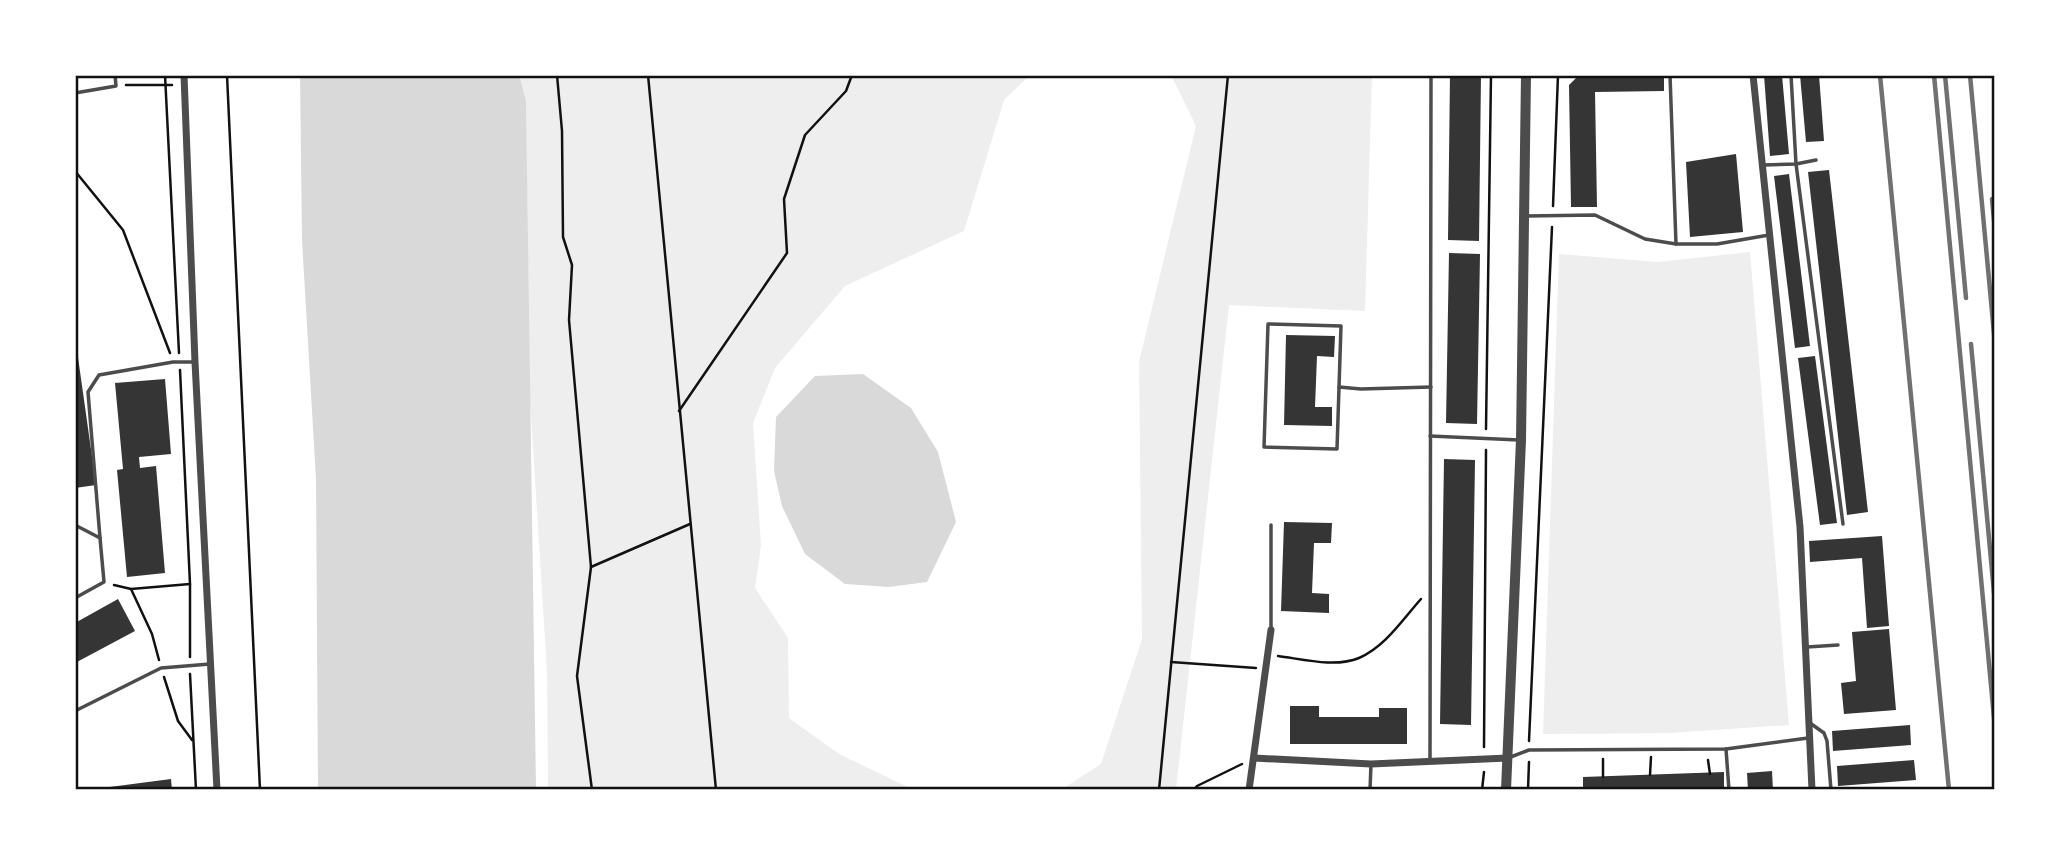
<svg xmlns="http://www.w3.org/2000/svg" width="2070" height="865" font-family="Manrope,sans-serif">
<rect width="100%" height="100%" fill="#fff"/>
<g fill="#eee">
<path d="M 518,75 L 1030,75 L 1004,100 L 964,231 L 845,286 L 775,368 L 753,423 L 761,545 L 755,588 L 788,638 L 789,718 L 839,754 L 914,790 L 548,790 L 547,671 L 530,400 L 526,106 Z"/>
<path d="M 1171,75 L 1372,75 L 1365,311 L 1229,305 L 1176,790 L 1061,790 L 1101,764 L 1142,639 L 1139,362 L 1196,126 Z"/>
<path d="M 1750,252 L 1789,725 L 1670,733 L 1543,734 L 1559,254 L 1658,262 Z"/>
</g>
<g fill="#d9d9d9">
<path d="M 300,75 L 519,75 L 526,101 L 536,790 L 318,790 L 316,479 L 302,240 Z"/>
<path d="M 863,374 L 911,408 L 938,452 L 956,522 L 927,582 L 889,587 L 845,584 L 805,554 L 782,506 L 774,471 L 776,417 L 815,376 Z"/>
</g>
<g fill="#353535">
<path d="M 1450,75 L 1481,75 L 1479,241 L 1448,240 Z"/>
<path d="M 1579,75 L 1664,75 L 1664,91 L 1595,92 L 1597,207 L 1571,207 L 1569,85 Z"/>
<path d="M 1764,75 L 1782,75 L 1789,154 L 1770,156 Z"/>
<path d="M 1800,75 L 1819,75 L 1824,141 L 1806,142 Z"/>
<path d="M 1736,154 L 1743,232 L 1690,237 L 1686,162 Z"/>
<path d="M 1829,170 L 1868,512 L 1847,515 L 1808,172 Z"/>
<path d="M 1789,174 L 1810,346 L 1795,348 L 1774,176 Z"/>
<path d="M 1449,253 L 1480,254 L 1477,424 L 1446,423 Z"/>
<path d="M 1286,335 L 1335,336 L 1334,357 L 1317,356 L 1315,407 L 1332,407 L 1332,426 L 1284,425 Z"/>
<path d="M 75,336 L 96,485 L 75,488 Z"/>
<path d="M 1815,356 L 1837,523 L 1820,525 L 1798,358 Z"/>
<path d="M 165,379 L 171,454 L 139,457 L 140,468 L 156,466 L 165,573 L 127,577 L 117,470 L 123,469 L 115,383 Z"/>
<path d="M 1444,459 L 1475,460 L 1471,725 L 1440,724 Z"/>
<path d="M 1284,522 L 1332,523 L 1331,543 L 1314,543 L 1312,593 L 1329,594 L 1329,613 L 1281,611 Z"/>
<path d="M 1882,536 L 1889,626 L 1867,628 L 1862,558 L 1810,562 L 1809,541 Z"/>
<path d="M 118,599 L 135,631 L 75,663 L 75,623 Z"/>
<path d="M 1889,629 L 1896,710 L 1844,714 L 1841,683 L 1856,681 L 1852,632 Z"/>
<path d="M 1290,706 L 1319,706 L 1319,717 L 1379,717 L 1379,708 L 1407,708 L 1407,744 L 1290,744 Z"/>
<path d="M 1910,725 L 1911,745 L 1833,751 L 1832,731 Z"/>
<path d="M 1914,760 L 1916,780 L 1838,786 L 1837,766 Z"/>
<path d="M 1772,771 L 1773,790 L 1748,790 L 1747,773 Z"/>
<path d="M 1724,772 L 1724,790 L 1583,790 L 1583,777 Z"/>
<path d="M 171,779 L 172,790 L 102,790 L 102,788 Z"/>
</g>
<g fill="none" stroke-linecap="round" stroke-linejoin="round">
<g stroke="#111" stroke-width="2.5">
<path d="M 165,75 L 179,353"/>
<path d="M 227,75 L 260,790"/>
<path d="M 557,75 L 562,131 L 563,237 L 572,265 L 569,320 L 591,567 L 577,676 L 592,790"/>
<path d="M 648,75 L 716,790"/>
<path d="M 126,85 L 172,85"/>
<path d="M 75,171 L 123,230 L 170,353"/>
<path d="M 1553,206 L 1558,75"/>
<path d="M 180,370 L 190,584 L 190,657"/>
<path d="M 679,411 L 787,253 L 784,199 L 805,135 L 846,91 L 852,75"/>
<path d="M 1486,429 L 1491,75"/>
<path d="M 591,567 L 690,524"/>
<path d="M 114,585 L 131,589 L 190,584"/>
<path d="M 131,589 L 152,634 L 159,660"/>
<path d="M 1278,656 C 1302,659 1335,668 1359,658 C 1385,647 1403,619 1421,599"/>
<path d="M 1171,662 L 1256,668"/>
<path d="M 190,674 L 196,790"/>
<path d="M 164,677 L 178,721 L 192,740"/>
<path d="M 1529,741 L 1552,227"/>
<path d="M 1484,747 L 1486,450"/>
<path d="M 1603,759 L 1603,777"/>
<path d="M 1708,760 L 1710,774"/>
<path d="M 1650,775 L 1651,757"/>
<path d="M 1159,790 L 1228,75"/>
<path d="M 1194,790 L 1197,786 L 1242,764"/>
<path d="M 1482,790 L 1484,772"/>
<path d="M 1528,790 L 1529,762"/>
</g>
<g stroke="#4c4c4c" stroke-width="3.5">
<path d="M 1670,75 L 1676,244"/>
<path d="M 1791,75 L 1796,164 L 1843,524"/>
<path d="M 75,93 L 116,86 L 115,75"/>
<path d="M 1764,165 L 1796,164 L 1816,160"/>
<path d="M 1527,216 L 1595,215 L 1645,239 L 1676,244 L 1717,244 L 1769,235"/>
<path d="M 1268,324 L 1341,326 L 1337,449 L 1264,447 Z"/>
<path d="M 1339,387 L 1361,389 L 1431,387"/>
<path d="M 1430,436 L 1519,440"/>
<path d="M 75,525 L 100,538 L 104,582 L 75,598"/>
<path d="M 1271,525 L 1271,628"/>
<path d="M 100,538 L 88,392 L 99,375 L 173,362 L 195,362"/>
<path d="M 1807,647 L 1838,645"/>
<path d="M 75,711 L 161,668 L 210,664"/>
<path d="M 1810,723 L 1824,733 L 1827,741 L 1831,790"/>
<path d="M 1726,749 L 1729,790"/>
<path d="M 1508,758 L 1529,750 L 1726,749 L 1808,738"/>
<path d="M 1430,762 L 1431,75"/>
<path d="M 1370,790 L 1371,764"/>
</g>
<g stroke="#4c4c4c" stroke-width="7">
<path d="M 184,75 L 195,362 L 217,790"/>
<path d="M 1753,75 L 1800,527 L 1812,790"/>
<path d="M 1254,758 L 1371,764 L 1508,758"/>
<path d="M 1249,790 L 1271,630"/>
</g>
<path stroke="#4c4c4c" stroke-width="10" d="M 1506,790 L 1521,440 L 1526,75"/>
<g stroke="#707070" stroke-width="4.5">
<path d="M 1880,75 L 1949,790"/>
<path d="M 1934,75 L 1995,728"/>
<path d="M 1945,75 L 1966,298"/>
<path d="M 1970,75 L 1995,344"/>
<path d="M 1992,199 L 1995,230"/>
<path d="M 1971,344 L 1995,603"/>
</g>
</g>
<rect width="2070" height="865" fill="none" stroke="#ffffff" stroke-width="154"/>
<rect x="77" y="77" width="1916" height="711" fill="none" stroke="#111" stroke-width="2.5"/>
</svg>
